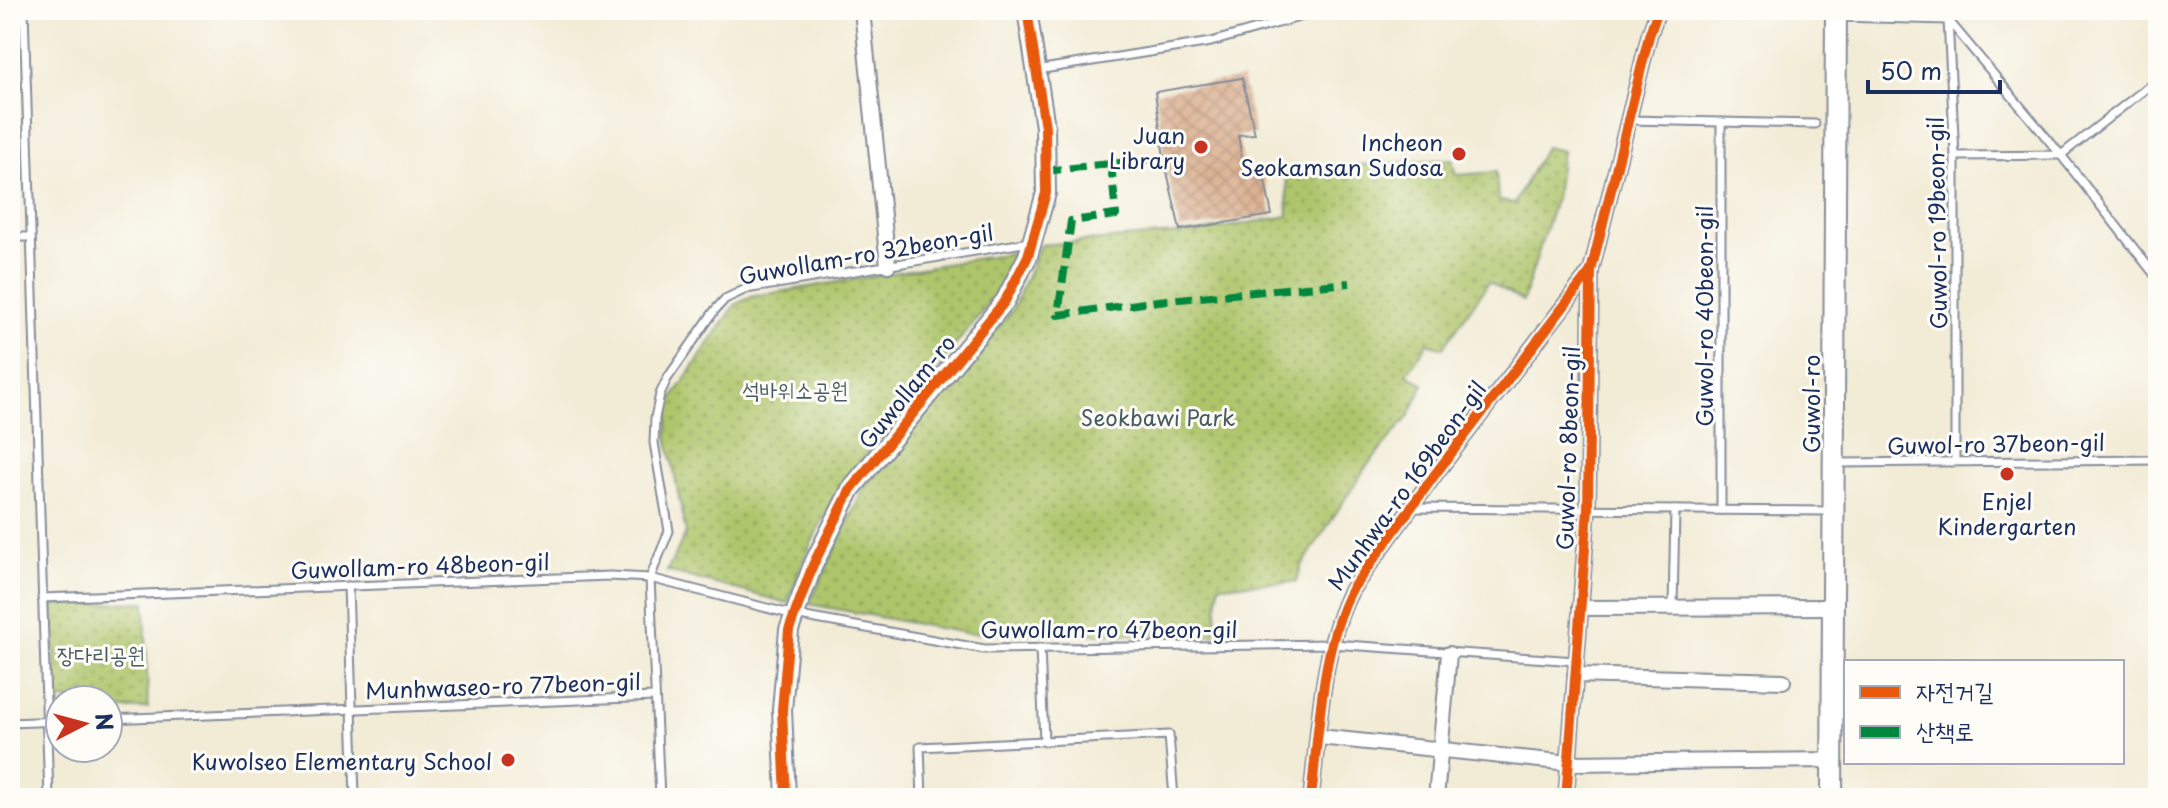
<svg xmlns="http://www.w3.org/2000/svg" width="2168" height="808" font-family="'Playpen Sans','Poor Story',sans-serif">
<defs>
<pattern id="park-dots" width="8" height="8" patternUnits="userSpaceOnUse" patternTransform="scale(2)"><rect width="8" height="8" fill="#aec56a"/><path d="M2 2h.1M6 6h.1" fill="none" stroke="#8da05a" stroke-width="1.8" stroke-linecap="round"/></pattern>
<pattern id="building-cross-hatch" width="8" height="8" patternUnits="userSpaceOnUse" patternTransform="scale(2)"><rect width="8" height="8" fill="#dcb293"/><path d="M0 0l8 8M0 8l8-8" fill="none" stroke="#bc9981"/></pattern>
</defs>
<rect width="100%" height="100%" fill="#fdfcf7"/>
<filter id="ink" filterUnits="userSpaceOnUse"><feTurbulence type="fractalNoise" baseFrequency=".0125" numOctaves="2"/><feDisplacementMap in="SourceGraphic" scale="16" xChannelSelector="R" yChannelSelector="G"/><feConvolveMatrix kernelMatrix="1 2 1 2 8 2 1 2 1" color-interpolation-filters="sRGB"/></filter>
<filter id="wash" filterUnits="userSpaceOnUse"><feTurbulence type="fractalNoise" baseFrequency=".006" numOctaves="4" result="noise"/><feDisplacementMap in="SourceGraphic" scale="32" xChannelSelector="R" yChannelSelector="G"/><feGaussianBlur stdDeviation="1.8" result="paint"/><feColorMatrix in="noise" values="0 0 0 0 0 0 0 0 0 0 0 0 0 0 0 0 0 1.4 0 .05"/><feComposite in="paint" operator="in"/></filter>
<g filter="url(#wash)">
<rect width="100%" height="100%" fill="#f2ebd5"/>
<g fill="url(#park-dots)" stroke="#647a64" stroke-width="2">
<path d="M 1545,147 L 1562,151 L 1556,197 L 1523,301 L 1489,282 L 1443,348 L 1428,343 L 1407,374 L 1424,384 L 1409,416 L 1366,467 L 1301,567 L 1296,582 L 1219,585 L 1215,635 L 965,633 L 809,604 L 864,488 L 1012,311 L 1040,245 L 1198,232 L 1288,216 L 1286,170 L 1452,159 L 1456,175 L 1496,172 L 1498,200 L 1514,204 Z"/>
<path d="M 1015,252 L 996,295 L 849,475 C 823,514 803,558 788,603 L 667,571 L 686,533 L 667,436 L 670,402 L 735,305 L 750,297 Z"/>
<path d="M 145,602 L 148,708 L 108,710 L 108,700 L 60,700 L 60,713 L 57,713 L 53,605 Z"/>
</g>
<g id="blocks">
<path fill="url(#building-cross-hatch)" d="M 1242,78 L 1255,134 L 1238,135 L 1244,171 L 1262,167 L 1272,215 L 1180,230 L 1164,158 L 1155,92 Z"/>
</g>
</g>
<g filter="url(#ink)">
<use href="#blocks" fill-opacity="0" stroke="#868d9a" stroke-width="2"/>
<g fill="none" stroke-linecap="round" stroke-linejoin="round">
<g stroke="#868d9a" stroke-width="11">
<g id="service">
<path d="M 24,10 L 49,798"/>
<path d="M 1839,17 L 1948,20 L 1961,10"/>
<path d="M 1948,20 L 1955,156 L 1955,461"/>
<path d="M 1949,21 L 2061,155 L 2158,279"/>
<path d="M 1037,70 L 1211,42 L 1324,10"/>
<path d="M 1629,120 L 1815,124"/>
<path d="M 1955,156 L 2061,155 L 2158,79"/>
<path d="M 10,237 L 30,237"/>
<path d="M 1836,463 L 2158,460"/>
<path d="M 1412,508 L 1831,511"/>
<path d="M 1721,510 L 1721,122"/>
<path d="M 348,586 L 355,798"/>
<path d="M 42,598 L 610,576 L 650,578 L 794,615 L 984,649 L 1332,644 L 1576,661"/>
<path d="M 1673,608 L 1675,510"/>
<path d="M 1040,648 L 1044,741"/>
<path d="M 108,719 L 655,697"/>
<path d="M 10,723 L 60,721"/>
<path d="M 660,798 L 650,578 L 669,531 L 654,443 L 655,418 L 660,394 L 667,379 L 715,310 L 725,299 L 746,289 L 1030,242"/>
<path d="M 922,798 L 920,747 L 1169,735 L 1174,798"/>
</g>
</g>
<g stroke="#868d9a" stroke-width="18">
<g id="minor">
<path d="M 862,10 L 888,265"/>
<path d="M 1580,608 L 1833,607"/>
<path d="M 1575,675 L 1783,681"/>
<path d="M 1319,737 L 1569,763 L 1832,760"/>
<path d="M 1311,798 C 1319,732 1321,647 1352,589 L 1436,473 L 1590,272"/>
<path d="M 1436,798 L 1449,654"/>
<path d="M 1566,798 L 1588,509 L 1591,271 L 1649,36 L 1658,10"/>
</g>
</g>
<g stroke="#868d9a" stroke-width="22">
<path id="tertiary" d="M 786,798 L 782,710 L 789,630 L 813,565 L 851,489 L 1005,301 L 1028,256 L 1046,193 L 1045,127 L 1027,10"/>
</g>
<g stroke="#868d9a" stroke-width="24">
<path id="secondary" d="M 1832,798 L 1836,10"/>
</g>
<use href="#service" stroke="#fff" stroke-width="7"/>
<use href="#minor" stroke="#fff" stroke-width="14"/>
<use href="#tertiary" stroke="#fff" stroke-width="18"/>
<use href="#secondary" stroke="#fff" stroke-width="20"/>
<g stroke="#00873e" stroke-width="8" stroke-dasharray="16 8" stroke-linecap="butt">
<path d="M 1111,163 L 1116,215 L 1071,221 L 1058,315 L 1158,301 L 1350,283"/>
<path d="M 1045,171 L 1164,158"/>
</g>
<g stroke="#fdfcf7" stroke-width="15">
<g id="cycleway">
<path d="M 786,798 L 782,710 L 789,630 L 813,565 L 851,489 L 1005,301 L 1028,256 L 1046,193 L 1045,127 L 1027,10"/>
<path d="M 1311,798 C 1319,732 1321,647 1352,589 L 1436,473 L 1591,271"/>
<path d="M 1566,798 L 1588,509 L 1591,271 L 1649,36 L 1658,10"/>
</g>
</g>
<use href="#cycleway" stroke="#e8590c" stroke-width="10"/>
</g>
</g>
<g fill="#c8321e" stroke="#fdfcf7" stroke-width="3">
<circle cx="1201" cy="147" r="8"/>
<circle cx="1459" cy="154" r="8"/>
<circle cx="2007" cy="474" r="8"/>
<circle cx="508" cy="760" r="8"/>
</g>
<g text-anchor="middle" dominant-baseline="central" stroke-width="6" stroke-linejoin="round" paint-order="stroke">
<g font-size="22" fill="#1b2f5e" stroke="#fdfcf7" text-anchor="end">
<text x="1185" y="134">Juan<tspan x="1185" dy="25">Library</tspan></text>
<text x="1443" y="141">Incheon<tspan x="1443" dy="25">Seokamsan Sudosa</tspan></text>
<text x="2007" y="500" text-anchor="middle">Enjel<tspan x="2007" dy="25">Kindergarten</tspan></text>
<text x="492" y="760">Kuwolseo Elementary School</text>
</g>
<g font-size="22" fill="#1b2f5e" stroke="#fdfcf7">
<text transform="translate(1936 223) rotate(-91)">Guwol-ro 19beon-gil</text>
<text transform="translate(866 253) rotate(-10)">Guwollam-ro 32beon-gil</text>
<text transform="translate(1703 316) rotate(-90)">Guwol-ro 40beon-gil</text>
<text transform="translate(906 391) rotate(-51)">Guwollam-ro</text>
<text transform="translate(1810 404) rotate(-90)">Guwol-ro</text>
<text transform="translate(1996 443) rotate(-1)">Guwol-ro 37beon-gil</text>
<text transform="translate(1567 448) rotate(-88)">Guwol-ro 8beon-gil</text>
<text transform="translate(1406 485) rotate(-54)">Munhwa-ro 169beon-gil</text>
<text transform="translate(420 565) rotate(-2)">Guwollam-ro 48beon-gil</text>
<text x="1109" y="628">Guwollam-ro 47beon-gil</text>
<text transform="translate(503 685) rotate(-2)">Munhwaseo-ro 77beon-gil</text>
</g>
<g font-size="22" fill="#475c62" stroke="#fdfcf7">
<text x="795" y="388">석바위소공원</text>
<text x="1158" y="416">Seokbawi Park</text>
<text x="101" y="653">장다리공원</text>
</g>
</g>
<rect width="2168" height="808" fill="none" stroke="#fdfcf7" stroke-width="40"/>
<rect x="1844" y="660" width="280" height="104" fill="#fdfcf7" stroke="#a3aaba" stroke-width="2"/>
<rect x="1860" y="686" width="40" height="12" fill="#e8590c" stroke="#a3aaba" stroke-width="2"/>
<text x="1916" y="700" font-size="24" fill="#1b2f5e">자전거길</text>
<rect x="1860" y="726" width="40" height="12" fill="#00873e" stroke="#a3aaba" stroke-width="2"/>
<text x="1916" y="740" font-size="24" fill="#1b2f5e">산책로</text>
<g transform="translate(84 724) rotate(84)"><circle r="38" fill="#fdfcf7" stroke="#a3aaba" stroke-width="2"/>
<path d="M0-6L14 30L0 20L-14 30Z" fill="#c8321e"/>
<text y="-12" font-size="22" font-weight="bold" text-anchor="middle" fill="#1b2f5e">N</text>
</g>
<path d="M1868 80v12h132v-12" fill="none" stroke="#1b2f5e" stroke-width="4"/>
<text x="1880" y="80" font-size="24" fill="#1b2f5e" stroke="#fdfcf7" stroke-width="6" paint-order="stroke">50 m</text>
</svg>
